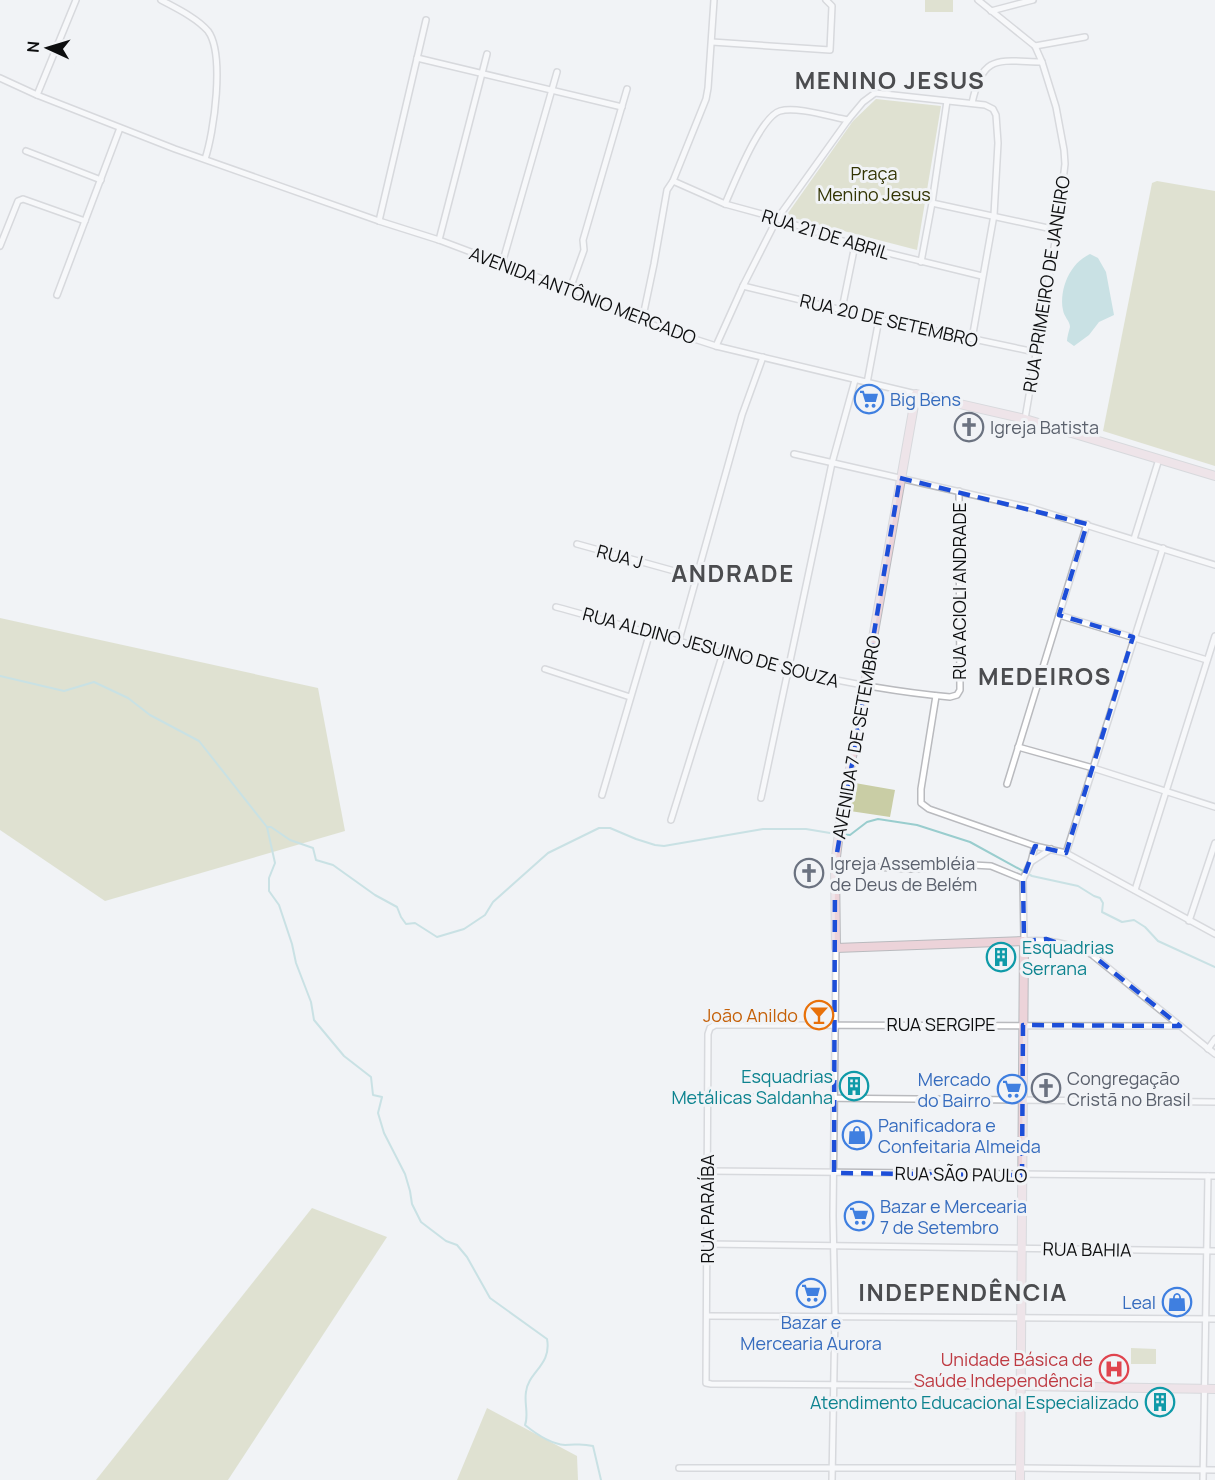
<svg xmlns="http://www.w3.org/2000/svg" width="1215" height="1480" font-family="Manrope,sans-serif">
<rect width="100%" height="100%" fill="#f1f3f6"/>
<g fill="#c9cda5">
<rect x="925" y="0" width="28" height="12"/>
<path d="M 876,99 L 941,106 L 917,250 L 786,216 L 853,121 Z"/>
<path d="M 1157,181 L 1215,191 L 1215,466 L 1103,431 L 1152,183 Z"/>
<path d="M 0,618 L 318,688 L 345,831 L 105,901 L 0,830 Z"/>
<path d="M 855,783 L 895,790 L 890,817 L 850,811 Z"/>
<path d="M 312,1208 L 387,1237 L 228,1480 L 96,1480 Z"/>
<path d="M 1131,1348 L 1156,1349 L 1156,1364 L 1131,1364 Z"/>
<path d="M 487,1408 L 577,1456 L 578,1480 L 457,1480 Z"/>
</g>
<path fill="#99cdce" d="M 1090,254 L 1098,258 L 1106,272 L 1114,315 L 1099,322 L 1089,335 L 1074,346 L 1067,341 C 1067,337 1069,331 1070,327 C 1070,321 1064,317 1063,310 C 1059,289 1070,263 1090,254 Z"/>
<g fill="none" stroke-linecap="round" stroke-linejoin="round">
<g stroke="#99cdce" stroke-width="2">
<path d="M 0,676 L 64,691 L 94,682 L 128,698 L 150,715 L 199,741 L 267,827"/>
<path d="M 267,827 L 271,827 L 290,840 L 313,848 L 316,860 L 333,865 L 375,895 L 397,907 L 401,917 L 406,924 L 415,923 L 437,937 L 464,929 L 485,915 L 493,902 L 548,853 L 599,828 L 610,828 L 636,839 L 655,845 L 664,846 L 763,829 L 806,829 L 836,834"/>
<path d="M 267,827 L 275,863 L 269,878 L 269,891 L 279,905 L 292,944 L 296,963 L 311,1002 L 314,1020 L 344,1056 L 371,1077 L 373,1095 L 382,1097 L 378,1113 L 384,1133 L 405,1174 L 410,1191 L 412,1204 L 421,1222 L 446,1241 L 457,1245 L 467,1257 L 490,1298 L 547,1339 C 552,1365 528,1372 526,1392 C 524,1403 529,1415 525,1425 C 536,1434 551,1444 565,1445 C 578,1445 580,1443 593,1446 L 601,1480"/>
<path d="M 841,834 L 850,835 L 867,822 L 878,819 L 917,825 L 970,842 L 1032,876 L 1078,886 L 1094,896 L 1100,898 L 1103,903 L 1102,912 L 1122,922 L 1134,920 L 1145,927 L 1158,941 L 1215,967"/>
</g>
<g stroke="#b9babe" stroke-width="8">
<g id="street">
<path d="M 161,0 C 176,8 197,18 208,31 C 225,54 214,133 205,159"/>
<path d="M 978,0 L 1035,46 L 1042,62 L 1056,107 L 1064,150 L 1065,164 L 1057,230 L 1025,419"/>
<path d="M 991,11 L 1033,0"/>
<path d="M 712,42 L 830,50 L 832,6 L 826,0"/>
<path d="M 1035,46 L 1085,37"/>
<path d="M 417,58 L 622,107"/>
<path d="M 0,78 L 37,95 L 175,149 L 379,221 L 439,240 L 601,301 L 642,321 L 679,334 L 716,346 L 916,394"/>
<path d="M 37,95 L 76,0"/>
<path d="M 972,103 C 983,53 998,61 1042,62"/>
<path d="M 26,151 L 101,180"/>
<path d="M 673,181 L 725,204 L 769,216 L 855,245 L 982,276"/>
<path d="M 932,203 L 1057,230"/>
<path d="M 725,204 C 734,184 760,117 780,111 C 796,106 831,117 848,120"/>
<path d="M 379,221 L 426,20"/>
<path d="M 439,240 L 487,54"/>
<path d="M 0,246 L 18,201 L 23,199 L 85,221"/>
<path d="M 921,262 L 932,203 L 947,101"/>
<path d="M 502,264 L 557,72"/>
<path d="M 743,286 L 879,319 L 1035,352"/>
<path d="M 570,289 L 584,250 L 583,240 L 627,89"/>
<path d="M 57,295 L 120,128"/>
<path d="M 842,309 L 855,245"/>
<path d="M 642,321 L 654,264 L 667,190 L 673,181 L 706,99 L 708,88 L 714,0"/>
<path d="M 716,346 L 743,286 L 777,219 L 848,120 L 863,102 L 875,93 L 985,105 L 993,109 L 996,115 L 998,143 L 994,215 L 972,339"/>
<path d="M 867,383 L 879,319"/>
<path d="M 794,454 L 1031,508 L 1215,565"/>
<path d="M 1134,539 L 1159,459"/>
<path d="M 577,544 L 696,577"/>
<path d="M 556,607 C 686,642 816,685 950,697 L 957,695 L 960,690 L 959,491"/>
<path d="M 1059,615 L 1207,660"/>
<path d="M 679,640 L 742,415 L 763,357"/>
<path d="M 545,669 L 630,697"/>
<path d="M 936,696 L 921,789 L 921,803 L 929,809 L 1035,846 L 1066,853 L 1215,934"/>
<path d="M 1018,747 L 1093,768 L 1215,807"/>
<path d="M 1007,784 L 1087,524"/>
<path d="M 602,795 L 650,632"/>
<path d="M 761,798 L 832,463 L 855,380"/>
<path d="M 671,820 L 723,653"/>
<path d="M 1035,846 L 1031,862 L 1023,879 L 1024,941 C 1051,939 1066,943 1091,954 L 1215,1054"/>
<path d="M 1066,853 L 1163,548"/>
<path d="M 1031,862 L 1051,849"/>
<path d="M 835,865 L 913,869 L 973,865 L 991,866 L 1023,879"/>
<path d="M 1135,890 L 1215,636"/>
<path d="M 1189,921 L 1215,843"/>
<path d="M 1208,1049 L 1215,1039"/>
<path d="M 707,1097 L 1215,1102"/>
<path d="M 708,1171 L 1215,1176"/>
<path d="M 707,1244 L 1215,1251"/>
<path d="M 707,1316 L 1215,1319"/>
<path d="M 1020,1386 L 711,1384 L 706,1383 L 708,1034 L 710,1028 L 715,1025 L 1180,1026"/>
<path d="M 679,1468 L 1020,1468 L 1215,1470"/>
<path d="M 832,1480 L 835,1315 L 833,1216 L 836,948"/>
<path d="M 1203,1480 L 1208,1176"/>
</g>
</g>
<g stroke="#b9babe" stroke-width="10">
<g id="secondary">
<path d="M 1020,1386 L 1215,1389"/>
<path d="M 1020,1480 L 1024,941 L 836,948 L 835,865 L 840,825 L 916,394 L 1025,419 L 1215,476"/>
</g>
</g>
<use href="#street" stroke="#fff" stroke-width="5"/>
<use href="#secondary" stroke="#ecd3d9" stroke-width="8"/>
</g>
<path d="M0 0H1215V1480H0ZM 900,478 L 1087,524 L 1059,615 L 1133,637 L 1066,853 L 1035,846 L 1023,879 L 1024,941 L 1046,939 L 1091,954 L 1180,1026 L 1023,1025 L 1022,1175 L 834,1173 L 835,865 Z" fill="#f1f3f6" fill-opacity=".55" fill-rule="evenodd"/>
<path fill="none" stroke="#1d4ed8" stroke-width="4.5" stroke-dasharray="12 8" stroke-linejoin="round" d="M 900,478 L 1087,524 L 1059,615 L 1133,637 L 1066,853 L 1035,846 L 1023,879 L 1024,941 L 1046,939 L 1091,954 L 1180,1026 L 1023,1025 L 1022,1175 L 834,1173 L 835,865 Z"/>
<defs>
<g id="supermarket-ring" transform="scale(1.5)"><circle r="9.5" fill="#f1f3f6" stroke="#3f7fe0" stroke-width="1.5"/><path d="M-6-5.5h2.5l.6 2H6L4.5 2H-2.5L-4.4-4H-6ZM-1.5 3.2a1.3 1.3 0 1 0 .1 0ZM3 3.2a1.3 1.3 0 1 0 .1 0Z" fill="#3f7fe0"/></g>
<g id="church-ring" transform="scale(1.5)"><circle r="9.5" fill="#f1f3f6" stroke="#6b7280" stroke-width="1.5"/><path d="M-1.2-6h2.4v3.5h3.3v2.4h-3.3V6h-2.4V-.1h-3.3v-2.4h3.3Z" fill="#6b7280"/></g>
<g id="building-ring" transform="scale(1.5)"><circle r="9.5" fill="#f1f3f6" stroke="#0f9aa8" stroke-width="1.5"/><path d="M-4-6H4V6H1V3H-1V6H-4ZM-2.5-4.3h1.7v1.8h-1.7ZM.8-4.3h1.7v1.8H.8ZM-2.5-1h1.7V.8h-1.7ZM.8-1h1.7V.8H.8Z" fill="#0f9aa8"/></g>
<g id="bar-ring" transform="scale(1.5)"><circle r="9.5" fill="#f1f3f6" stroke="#e8710a" stroke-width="1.5"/><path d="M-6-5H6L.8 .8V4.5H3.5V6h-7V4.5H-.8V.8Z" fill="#e8710a"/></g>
<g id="shop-ring" transform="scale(1.5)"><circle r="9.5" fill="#f1f3f6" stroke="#3f7fe0" stroke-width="1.5"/><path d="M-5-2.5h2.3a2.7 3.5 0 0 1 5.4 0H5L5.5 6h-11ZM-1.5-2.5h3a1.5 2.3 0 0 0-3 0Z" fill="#3f7fe0"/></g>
<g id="hospital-ring" transform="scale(1.5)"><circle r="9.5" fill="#f1f3f6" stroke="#e0444e" stroke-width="1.5"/><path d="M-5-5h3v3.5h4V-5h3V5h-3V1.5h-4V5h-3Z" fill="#e0444e"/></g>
</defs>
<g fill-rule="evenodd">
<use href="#supermarket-ring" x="869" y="399"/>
<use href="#church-ring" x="969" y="427"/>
<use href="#church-ring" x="809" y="873"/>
<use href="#building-ring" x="1001" y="957"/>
<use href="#bar-ring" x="819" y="1015"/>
<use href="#building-ring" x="854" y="1086"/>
<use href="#church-ring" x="1046" y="1088"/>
<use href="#supermarket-ring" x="1012" y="1089"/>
<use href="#shop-ring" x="857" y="1135"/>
<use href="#supermarket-ring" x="859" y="1216"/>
<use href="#supermarket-ring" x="811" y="1293"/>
<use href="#shop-ring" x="1177" y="1302"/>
<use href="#hospital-ring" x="1114" y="1369"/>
<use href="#building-ring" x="1160" y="1402"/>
</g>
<g text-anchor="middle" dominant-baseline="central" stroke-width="6" stroke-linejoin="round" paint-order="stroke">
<g font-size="18" fill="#333504" stroke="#f1f3f6">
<text x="874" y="173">Praça<tspan x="874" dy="21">Menino Jesus</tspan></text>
</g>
<g font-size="18" fill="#0d0e0f" stroke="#f1f3f6">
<text transform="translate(826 234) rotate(17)">RUA 21 DE ABRIL</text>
<text transform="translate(1046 284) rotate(-81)">RUA PRIMEIRO DE JANEIRO</text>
<text transform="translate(583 295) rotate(21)">AVENIDA ANTÔNIO MERCADO</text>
<text transform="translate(889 320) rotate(13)">RUA 20 DE SETEMBRO</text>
<text transform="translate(620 556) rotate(15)">RUA J</text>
<text transform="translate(959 591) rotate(-90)">RUA ACIOLI ANDRADE</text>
<text transform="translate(711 647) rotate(15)">RUA ALDINO JESUINO DE SOUZA</text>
<text transform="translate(856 737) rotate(-80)">AVENIDA 7 DE SETEMBRO</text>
<text x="941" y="1024">RUA SERGIPE</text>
<text transform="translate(961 1174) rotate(1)">RUA SÃO PAULO</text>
<text transform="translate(707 1209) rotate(-90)">RUA PARAÍBA</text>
<text transform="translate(1087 1249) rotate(1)">RUA BAHIA</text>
</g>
<g font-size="18" fill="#366cbe" stroke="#f1f3f6" text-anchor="start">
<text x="890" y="399">Big Bens</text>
<text x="991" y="1079" text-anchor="end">Mercado<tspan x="991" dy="21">do Bairro</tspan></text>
<text x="878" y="1125">Panificadora e<tspan x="878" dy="21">Confeitaria Almeida</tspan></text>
<text x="880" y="1206">Bazar e Mercearia<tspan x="880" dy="21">7 de Setembro</tspan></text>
<text x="1156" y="1302" text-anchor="end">Leal</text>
<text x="811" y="1322" text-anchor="middle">Bazar e<tspan x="811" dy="21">Mercearia Aurora</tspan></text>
</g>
<g font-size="18" fill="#5b616d" stroke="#f1f3f6" text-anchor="start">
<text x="990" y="427">Igreja Batista</text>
<text x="830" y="863">Igreja Assembléia<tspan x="830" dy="21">de Deus de Belém</tspan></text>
<text x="1067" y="1078">Congregação<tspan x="1067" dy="21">Cristã no Brasil</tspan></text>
</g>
<g font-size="18" fill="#0d838f" stroke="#f1f3f6" text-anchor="end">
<text x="1022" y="947" text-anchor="start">Esquadrias<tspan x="1022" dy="21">Serrana</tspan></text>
<text x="833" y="1076">Esquadrias<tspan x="833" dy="21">Metálicas Saldanha</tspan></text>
<text x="1139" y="1402">Atendimento Educacional Especializado</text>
</g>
<g font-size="18" fill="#c56008" stroke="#f1f3f6" text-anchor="end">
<text x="798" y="1015">João Anildo</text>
</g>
<g font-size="18" fill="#be3a42" stroke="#f1f3f6" text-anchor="end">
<text x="1093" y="1359">Unidade Básica de<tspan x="1093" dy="21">Saúde Independência</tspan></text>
</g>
<g font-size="24" font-weight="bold" letter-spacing="1.5" fill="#4b4c4f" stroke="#f1f3f6">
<text x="890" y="79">MENINO JESUS</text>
<text x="733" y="572">ANDRADE</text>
<text x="1045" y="675">MEDEIROS</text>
<text x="963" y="1291">INDEPENDÊNCIA</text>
</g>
</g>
<g transform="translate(48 48) rotate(274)" stroke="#f1f3f6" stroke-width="4.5" paint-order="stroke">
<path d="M0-4.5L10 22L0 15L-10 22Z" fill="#0d0e0f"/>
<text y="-9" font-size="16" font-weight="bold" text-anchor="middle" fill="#0d0e0f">N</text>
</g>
</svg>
